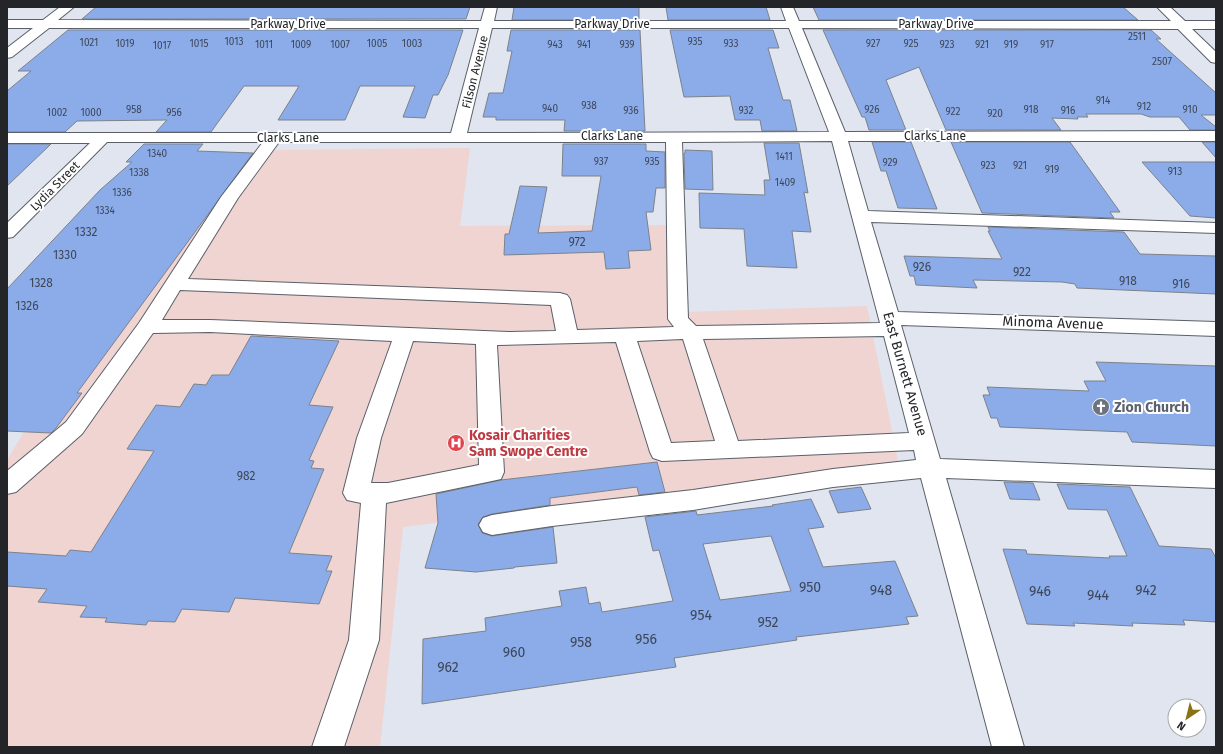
<svg xmlns="http://www.w3.org/2000/svg" width="1223" height="754" font-family="'Fira Sans',sans-serif">
<rect width="100%" height="100%" fill="#e0e5ef"/>
<path fill="#efd4d1" d="M 470,148 L 460,226 L 685,225 L 686,312 L 867,306 L 899,466 L 403,527 L 380,747 L 7,747 L 7,460 L 24,432 L 228,162 L 236,152 L 254,153 L 279,150 Z"/>
<g fill="#8bace9" stroke="#7c828b" fill-rule="evenodd">
<path d="M 96,7 L 470,7 L 466,19 L 82,19 Z"/>
<path d="M 514,7 L 639,7 L 639,20 L 512,20 Z"/>
<path d="M 666,7 L 766,7 L 770,20 L 668,20 Z"/>
<path d="M 813,7 L 1123,7 L 1138,20 L 819,20 Z"/>
<path d="M 68,30 L 463,30 L 448,75 L 438,95 L 433,95 L 425,118 L 403,117 L 415,86 L 360,86 L 345,120 L 278,120 L 299,86 L 244,86 L 211,132 L 156,132 L 167,120 L 77,121 L 65,132 L 7,132 L 7,91 L 31,71 L 18,71 Z"/>
<path d="M 511,30 L 640,30 L 645,131 L 564,131 L 565,120 L 496,120 L 496,117 L 483,117 L 489,93 L 503,93 L 512,51 L 507,51 Z"/>
<path d="M 670,30 L 773,30 L 779,48 L 768,48 L 783,100 L 790,100 L 797,131 L 762,131 L 760,120 L 735,120 L 730,96 L 684,97 Z"/>
<path d="M 823,30 L 1151,30 L 1161,39 L 1156,39 L 1216,93 L 1216,115 L 1201,115 L 1216,127 L 1216,130 L 1190,130 L 1179,117 L 1150,117 L 1141,114 L 1086,114 L 1088,117 L 1077,117 L 1078,119 L 1052,118 L 1061,130 L 946,130 L 919,67 L 886,80 L 906,130 L 869,130 L 865,117 L 862,117 Z"/>
<path d="M 872,142 L 911,142 L 937,209 L 898,208 L 886,171 L 881,171 Z"/>
<path d="M 951,142 L 1070,142 L 1120,212 L 1110,212 L 1114,218 L 982,213 Z"/>
<path d="M 1202,142 L 1216,142 L 1216,158 Z"/>
<path d="M 764,143 L 799,143 L 808,193 L 804,192 L 811,232 L 792,231 L 797,268 L 747,266 L 744,229 L 700,228 L 699,193 L 765,195 L 764,180 L 770,180 Z"/>
<path d="M 7,144 L 51,144 L 7,186 Z"/>
<path d="M 144,144 L 203,144 L 197,151 L 253,153 L 77,393 L 82,393 L 56,428 L 51,433 L 7,431 L 7,289 L 100,190 L 132,162 L 126,162 Z"/>
<path d="M 563,144 L 646,144 L 646,151 L 665,152 L 665,188 L 656,188 L 653,212 L 646,212 L 651,250 L 628,251 L 630,268 L 606,269 L 604,252 L 504,255 L 505,234 L 509,234 L 520,186 L 547,187 L 538,233 L 592,231 L 601,176 L 562,176 Z"/>
<path d="M 685,150 L 712,151 L 713,190 L 685,189 L 684,153 L 685,153 Z"/>
<path d="M 1142,162 L 1216,162 L 1216,218 L 1190,216 Z"/>
<path d="M 988,227 L 1124,232 L 1140,254 L 1216,256 L 1216,294 L 1077,288 L 1075,284 L 1062,282 L 973,280 L 977,288 L 916,285 L 914,276 L 910,276 L 904,256 L 1002,259 L 988,231 L 990,231 Z"/>
<path d="M 251,336 L 339,341 L 309,405 L 333,407 L 309,460 L 314,461 L 311,468 L 324,469 L 289,553 L 332,556 L 326,571 L 332,571 L 319,604 L 235,598 L 229,612 L 182,609 L 175,622 L 148,621 L 146,625 L 105,622 L 107,618 L 80,617 L 87,606 L 38,602 L 47,589 L 7,586 L 7,552 L 66,556 L 70,550 L 91,552 L 154,451 L 127,449 L 156,405 L 180,407 L 194,384 L 206,385 L 212,375 L 229,375 Z"/>
<path d="M 1096,362 L 1216,366 L 1216,446 L 1132,442 L 1127,432 L 1000,427 L 997,418 L 991,418 L 983,395 L 990,395 L 987,387 L 1089,391 L 1084,381 L 1106,381 Z"/>
<path d="M 657,462 L 665,492 L 639,495 L 637,487 L 550,498 L 550,505 L 492,514 L 483,517 L 478,524 L 482,533 L 492,536 L 553,527 L 557,563 L 515,567 L 514,568 L 476,572 L 425,568 L 438,523 L 436,494 L 501,480 Z"/>
<path d="M 1004,482 L 1033,483 L 1040,500 L 1010,499 Z"/>
<path d="M 1057,484 L 1130,487 L 1159,546 L 1211,549 L 1216,558 L 1216,622 L 1183,620 L 1185,625 L 1132,623 L 1133,626 L 1073,623 L 1075,626 L 1027,624 L 1003,549 L 1026,550 L 1027,554 L 1110,558 L 1109,556 L 1127,556 L 1107,510 L 1068,509 Z"/>
<path d="M 861,487 L 871,509 L 838,513 L 829,491 Z"/>
<path d="M 811,499 L 824,527 L 808,529 L 823,567 L 895,561 L 918,616 L 906,617 L 909,624 L 796,637 L 797,640 L 674,658 L 676,667 L 422,704 L 423,639 L 486,631 L 485,618 L 562,606 L 559,591 L 586,587 L 589,604 L 600,602 L 602,612 L 673,601 L 659,550 L 653,551 L 645,517 L 696,511 L 697,515 L 773,506 L 772,505 ZM 771,536 L 791,591 L 720,600 L 703,544 Z"/>
</g>
<g fill="none" stroke-linecap="round" stroke-linejoin="round">
<g stroke="#5a5f68" stroke-width="2">
<path id="minor" d="M 60,7 L 74,7 L 58,20 L 481,21 L 485,7 L 497,7 L 494,21 L 786,21 L 781,7 L 793,7 L 799,21 L 1171,21 L 1157,7 L 1170,7 L 1185,21 L 1216,21 L 1216,29 L 1192,29 L 1216,52 L 1216,63 L 1211,62 L 1178,29 L 802,28 L 845,132 L 1216,131 L 1216,141 L 848,141 L 868,211 L 1216,223 L 1216,233 L 871,222 L 898,312 L 1216,322 L 1216,336 L 901,325 L 940,459 L 1216,470 L 1216,488 L 946,478 L 1024,747 L 992,747 L 921,478 L 833,487 L 693,510 L 552,526 L 492,535 L 483,532 L 479,525 L 483,518 L 492,515 L 552,506 L 693,490 L 833,469 L 916,460 L 914,450 L 662,461 L 653,458 L 650,452 L 616,342 L 497,345 L 504,472 L 501,479 L 492,481 L 386,503 L 379,640 L 344,747 L 312,747 L 349,640 L 361,503 L 347,500 L 343,493 L 357,438 L 392,341 L 210,332 L 153,333 L 82,434 L 16,492 L 7,494 L 7,471 L 66,422 L 139,323 L 221,197 L 263,142 L 107,142 L 13,237 L 7,238 L 7,223 L 90,143 L 7,143 L 7,133 L 451,133 L 479,28 L 49,28 L 12,57 L 7,58 L 7,48 L 33,28 L 7,28 L 7,20 L 43,20 ZM 492,28 L 789,28 L 829,132 L 467,133 ZM 832,141 L 880,323 L 696,326 L 688,318 L 682,142 ZM 279,142 L 666,142 L 668,319 L 674,327 L 577,330 L 570,299 L 567,295 L 560,293 L 188,279 L 238,198 ZM 180,290 L 551,305 L 556,331 L 509,332 L 210,320 L 162,320 ZM 884,336 L 909,433 L 738,441 L 703,339 ZM 683,339 L 715,441 L 671,443 L 637,341 ZM 413,341 L 476,344 L 479,465 L 388,483 L 371,483 L 381,438 Z"/>
</g>
<use href="#minor" fill="#fff" fill-rule="evenodd"/>
</g>
<defs>
<g id="church-disc" transform="scale(0.9)"><circle r="9.5" fill="#6b7280" stroke="#fff"/><path d="M-1.2-6h2.4v3.5h3.3v2.4h-3.3V6h-2.4V-.1h-3.3v-2.4h3.3Z" fill="#fff"/></g>
<g id="hospital-disc" transform="scale(0.9)"><circle r="9.5" fill="#e0444e" stroke="#fff"/><path d="M-5-5h3v3.5h4V-5h3V5h-3V1.5h-4V5h-3Z" fill="#fff"/></g>
</defs>
<g fill-rule="evenodd">
<use href="#church-disc" x="1101" y="407"/>
<use href="#hospital-disc" x="456" y="443"/>
</g>
<g text-anchor="middle" dominant-baseline="central" stroke-width="4" stroke-linejoin="round" paint-order="stroke">
<g font-size="10" fill="#3d4759">
<text x="1137" y="37">2511</text>
<text x="234" y="42">1013</text>
<text x="695" y="42">935</text>
<text x="89" y="43">1021</text>
<text x="125" y="44">1019</text>
<text x="199" y="44">1015</text>
<text x="377" y="44">1005</text>
<text x="412" y="44">1003</text>
<text x="731" y="44">933</text>
<text x="873" y="44">927</text>
<text x="911" y="44">925</text>
<text x="264" y="45">1011</text>
<text x="301" y="45">1009</text>
<text x="340" y="45">1007</text>
<text x="555" y="45">943</text>
<text x="584" y="45">941</text>
<text x="627" y="45">939</text>
<text x="947" y="45">923</text>
<text x="982" y="45">921</text>
<text x="1011" y="45">919</text>
<text x="1047" y="45">917</text>
<text x="162" y="46">1017</text>
<text x="1162" y="62">2507</text>
<text x="1103" y="101">914</text>
<text x="589" y="106">938</text>
<text x="1144" y="107">912</text>
<text x="550" y="109">940</text>
<text x="134" y="110">958</text>
<text x="872" y="110">926</text>
<text x="1031" y="110">918</text>
<text x="1190" y="110">910</text>
<text x="631" y="111">936</text>
<text x="746" y="111">932</text>
<text x="1068" y="111">916</text>
<text x="953" y="112">922</text>
<text x="57" y="113">1002</text>
<text x="91" y="113">1000</text>
<text x="174" y="113">956</text>
<text x="995" y="114">920</text>
<text x="157" y="154">1340</text>
<text x="784" y="157">1411</text>
<text x="601" y="162">937</text>
<text x="652" y="162">935</text>
<text x="890" y="163">929</text>
<text x="988" y="166">923</text>
<text x="1020" y="166">921</text>
<text x="1052" y="170">919</text>
<text x="1175" y="172">913</text>
<text x="139" y="173">1338</text>
<text x="785" y="183">1409</text>
<text x="122" y="193">1336</text>
<text x="105" y="211">1334</text>
</g>
<g font-size="12" fill="#232529" stroke="#fff">
<text x="288" y="24">Parkway Drive</text>
<text x="612" y="24">Parkway Drive</text>
<text x="936" y="24">Parkway Drive</text>
<text transform="translate(475 72) rotate(-76)">Filson Avenue</text>
<text x="612" y="136">Clarks Lane</text>
<text x="935" y="136">Clarks Lane</text>
<text x="288" y="138">Clarks Lane</text>
<text transform="translate(55 186) rotate(-45)">Lydia Street</text>
</g>
<g font-size="12" fill="#3d4759">
<text x="86" y="232">1332</text>
<text x="577" y="242">972</text>
<text x="65" y="255">1330</text>
<text x="922" y="267">926</text>
<text x="1022" y="272">922</text>
<text x="1128" y="281">918</text>
<text x="41" y="283">1328</text>
<text x="1181" y="284">916</text>
<text x="27" y="306">1326</text>
<text x="246" y="476">982</text>
</g>
<g font-size="14" fill="#232529" stroke="#fff">
<text transform="translate(1053 323) rotate(2)">Minoma Avenue</text>
<text transform="translate(905 374) rotate(74)">East Burnett Avenue</text>
</g>
<g font-size="14" font-weight="bold" fill="#5b616d" stroke="#fff" text-anchor="start">
<text x="1114" y="407">Zion Church</text>
</g>
<g font-size="14" font-weight="bold" fill="#be3a42" stroke="#fff" text-anchor="start">
<text x="469" y="435">Kosair Charities<tspan x="469" dy="16">Sam Swope Centre</tspan></text>
</g>
<g font-size="14" fill="#3d4759">
<text x="810" y="587">950</text>
<text x="881" y="590">948</text>
<text x="1146" y="590">942</text>
<text x="1040" y="591">946</text>
<text x="1098" y="595">944</text>
<text x="701" y="615">954</text>
<text x="768" y="622">952</text>
<text x="646" y="639">956</text>
<text x="581" y="642">958</text>
<text x="514" y="652">960</text>
<text x="448" y="667">962</text>
</g>
</g>
<rect width="1223" height="754" fill="none" stroke="#232529" stroke-width="16"/>
<g transform="translate(1187 718) rotate(215)"><circle r="19" fill="#ffffff" stroke="#a7a8a9"/>
<path d="M0-3L7 15L0 10L-7 15Z" fill="#877214"/>
<text y="-6" font-size="11" font-weight="bold" text-anchor="middle" fill="#232529">N</text>
</g>
</svg>
